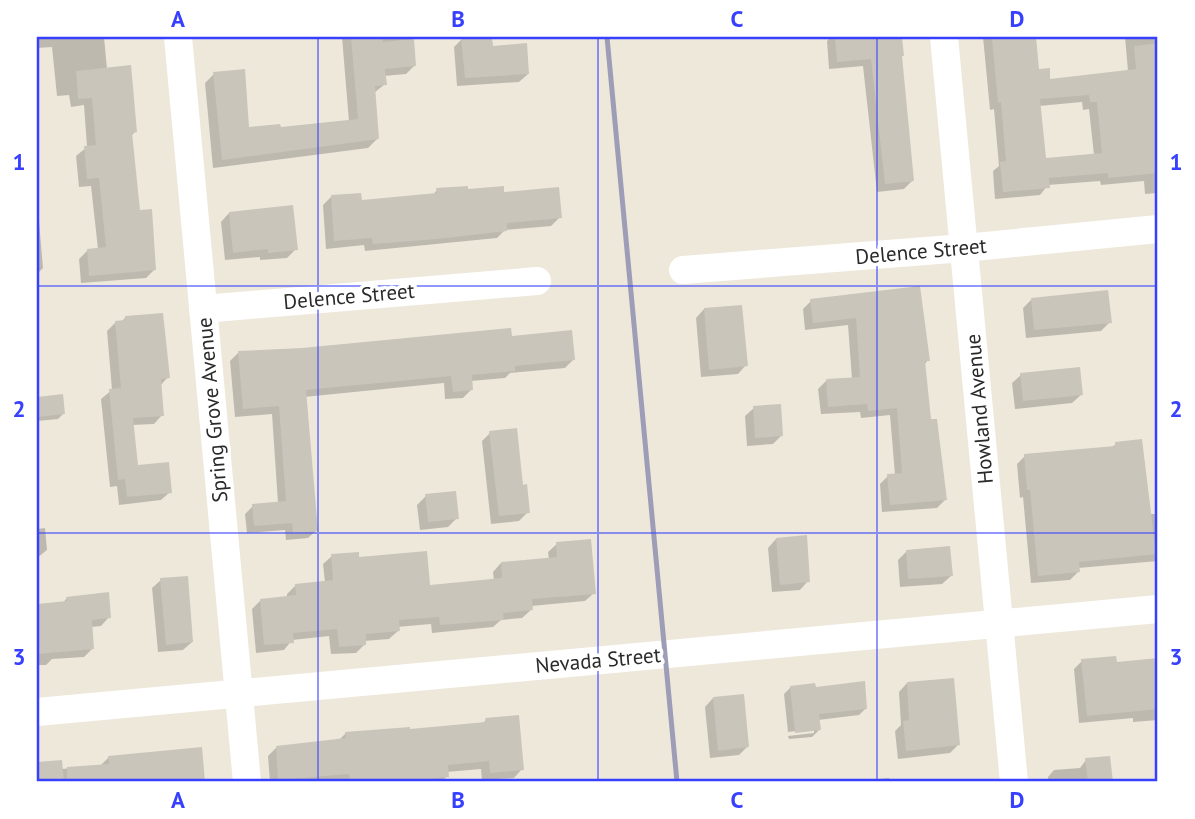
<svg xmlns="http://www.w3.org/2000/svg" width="1195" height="819" font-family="'PT Sans',sans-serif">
<rect width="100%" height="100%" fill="#eee8db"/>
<g fill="#0003" fill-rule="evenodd">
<path d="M 37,37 L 104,37 L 107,69 L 135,132 L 131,136 L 138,212 L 155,269 L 146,278 L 81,283 L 79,259 L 88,250 L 98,249 L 91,186 L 79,187 L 76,156 L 87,147 L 84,105 L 71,107 L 69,95 L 57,96 L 52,47 L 37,48 Z"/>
<path d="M 342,37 L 412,37 L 415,65 L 406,74 L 384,76 L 385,84 L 374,93 L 377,139 L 368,148 L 213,168 L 205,83 L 214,74 L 248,129 L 279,129 L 349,122 Z"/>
<path d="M 491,37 L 492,48 L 528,74 L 519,82 L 457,86 L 454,47 L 462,39 Z"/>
<path d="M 831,37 L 900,37 L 902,55 L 900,58 L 912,181 L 904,189 L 877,192 L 863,66 L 829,69 L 827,41 Z"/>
<path d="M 983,37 L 1033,37 L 1037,71 L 1049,81 L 1128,71 L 1125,37 L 1157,37 L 1158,193 L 1145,194 L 1144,181 L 1101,185 L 1100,181 L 1048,185 L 1040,195 L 995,199 L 993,171 L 999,166 L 994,109 L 990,110 ZM 1082,102 L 1083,110 L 1089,109 L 1094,155 L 1044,160 L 1039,106 Z"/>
<path d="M 437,190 L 503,193 L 560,217 L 551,226 L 505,230 L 497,238 L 365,251 L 364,245 L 326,249 L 323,205 L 331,197 L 360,202 L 432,196 Z"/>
<path d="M 229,213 L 296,249 L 287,258 L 260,260 L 260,257 L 225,260 L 221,222 Z"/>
<path d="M 39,221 L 43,268 L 37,274 L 37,222 Z"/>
<path d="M 1158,287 L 1158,329 L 1155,291 Z"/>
<path d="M 919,288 L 928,360 L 924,365 L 930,421 L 945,500 L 937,508 L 882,512 L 880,484 L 888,476 L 895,475 L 890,415 L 861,418 L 860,412 L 821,414 L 818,389 L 826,381 L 852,379 L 848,325 L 805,330 L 803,309 L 811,301 Z"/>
<path d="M 1031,300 L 1110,322 L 1101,331 L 1026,338 L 1023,308 Z"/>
<path d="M 704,309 L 746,365 L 738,374 L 701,377 L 696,318 Z"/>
<path d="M 125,318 L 168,377 L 160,386 L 162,415 L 154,424 L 132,425 L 137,467 L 170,492 L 161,500 L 119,505 L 117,486 L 110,487 L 101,399 L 112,390 L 107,331 L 115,323 L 121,322 Z"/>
<path d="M 510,338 L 573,360 L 565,368 L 510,373 L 505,378 L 471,381 L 471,390 L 463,398 L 445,399 L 444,383 L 304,397 L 317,530 L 308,538 L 286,540 L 285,530 L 247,533 L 245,514 L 253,506 L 278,503 L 272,414 L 235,417 L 230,361 L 238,353 Z"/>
<path d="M 1021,375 L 1081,395 L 1072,403 L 1015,409 L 1012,383 Z"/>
<path d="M 62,396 L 63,414 L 58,419 L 37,421 L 37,398 Z"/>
<path d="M 754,408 L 782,435 L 773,444 L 747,446 L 745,416 Z"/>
<path d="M 490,433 L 522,487 L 528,512 L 519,521 L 491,524 L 482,441 Z"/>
<path d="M 1116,444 L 1150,514 L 1158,514 L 1158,561 L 1078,568 L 1078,572 L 1070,580 L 1031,583 L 1023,497 L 1020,498 L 1017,464 L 1025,456 L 1111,448 Z"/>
<path d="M 426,496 L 457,518 L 448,527 L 420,530 L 417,505 Z"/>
<path d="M 45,528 L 47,550 L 37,558 L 37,529 Z"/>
<path d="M 776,539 L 808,581 L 800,590 L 772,592 L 768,548 Z"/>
<path d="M 557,544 L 594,593 L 585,601 L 531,606 L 531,610 L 522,618 L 501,620 L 493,627 L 432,633 L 431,624 L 397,627 L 398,631 L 389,639 L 364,641 L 365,644 L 356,653 L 331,654 L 329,636 L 292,640 L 284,650 L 256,653 L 252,609 L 261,600 L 287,598 L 287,594 L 296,585 L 325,582 L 323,564 L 332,556 L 358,559 L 429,587 L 494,581 L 493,572 L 501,563 L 549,559 L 548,552 Z"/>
<path d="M 907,551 L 951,576 L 942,584 L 900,587 L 898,560 Z"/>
<path d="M 161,580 L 192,642 L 183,650 L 158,652 L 152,588 Z"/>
<path d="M 67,598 L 109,617 L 101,626 L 91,627 L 93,648 L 84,657 L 52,659 L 46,665 L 37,665 L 37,606 L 62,604 Z"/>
<path d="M 1158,660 L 1158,720 L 1133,722 L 1133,718 L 1079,723 L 1074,669 L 1082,661 L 1115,664 Z"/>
<path d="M 907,683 L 958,745 L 950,753 L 898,759 L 895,731 L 901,725 L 899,692 Z"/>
<path d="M 791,687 L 814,689 L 866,708 L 859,715 L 818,720 L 819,730 L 812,737 L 789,739 L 788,736 L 814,733 L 814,729 L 788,732 L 784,694 Z"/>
<path d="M 713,698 L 747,747 L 739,755 L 710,758 L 705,707 Z"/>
<path d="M 486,720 L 522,769 L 514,778 L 482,780 L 481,769 L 447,772 L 447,776 L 441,782 L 270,782 L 268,756 L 276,748 L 339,740 L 346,733 L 409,731 L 482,724 Z"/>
<path d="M 201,749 L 203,782 L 37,782 L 38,764 L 61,769 L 100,766 L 109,757 Z"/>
<path d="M 1108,758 L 1111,782 L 1048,782 L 1048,777 L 1054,770 L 1080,768 L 1086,760 Z"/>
<path d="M 889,778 L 890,782 L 856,782 L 858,781 Z"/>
</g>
<g fill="#c9c5bb" fill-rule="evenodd">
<path d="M 351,37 L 382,37 L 383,42 L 414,39 L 416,66 L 385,69 L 387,85 L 375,86 L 379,139 L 222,160 L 213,72 L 245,69 L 249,127 L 280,124 L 281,127 L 358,119 Z"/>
<path d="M 461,37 L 492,37 L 493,46 L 527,43 L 529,74 L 465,78 Z"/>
<path d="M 835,37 L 902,37 L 904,56 L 902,56 L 914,181 L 885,184 L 871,59 L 837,62 Z"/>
<path d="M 1036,37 L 1039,69 L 1050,68 L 1050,79 L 1136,69 L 1134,46 L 1158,43 L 1158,173 L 1108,178 L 1108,173 L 1049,178 L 1050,188 L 1003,192 L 1000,162 L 1006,161 L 1001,102 L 998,103 L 992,39 ZM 1089,95 L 1090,102 L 1097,102 L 1102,153 L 1046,158 L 1040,99 Z"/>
<path d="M 131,65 L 137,132 L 132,133 L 140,210 L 152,209 L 156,270 L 89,276 L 87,249 L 106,247 L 99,178 L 87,179 L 84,146 L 96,145 L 92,98 L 78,99 L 76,71 Z"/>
<path d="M 468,186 L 468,189 L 504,186 L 504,192 L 559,187 L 562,218 L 507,223 L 507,231 L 437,239 L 373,244 L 372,238 L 334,241 L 331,195 L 361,193 L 362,200 L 437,193 L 436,188 Z"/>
<path d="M 293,205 L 298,250 L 268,253 L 268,249 L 233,253 L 229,212 Z"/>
<path d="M 920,286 L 930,361 L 925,361 L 931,419 L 937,419 L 947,500 L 890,505 L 887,474 L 902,473 L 897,408 L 868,411 L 867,404 L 828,407 L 826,379 L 860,377 L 856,318 L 813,323 L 810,299 Z"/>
<path d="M 1108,290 L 1112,323 L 1034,330 L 1031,298 Z"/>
<path d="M 742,305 L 748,366 L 709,370 L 704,308 Z"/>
<path d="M 163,313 L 170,378 L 161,379 L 164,416 L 133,418 L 138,465 L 169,462 L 172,493 L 127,497 L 125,479 L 118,480 L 109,389 L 121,388 L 115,321 L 125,320 L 125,316 Z"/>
<path d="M 511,328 L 512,336 L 572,330 L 575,360 L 515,366 L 515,371 L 472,375 L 473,390 L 453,392 L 451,376 L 306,390 L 318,531 L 293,533 L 292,523 L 254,526 L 252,504 L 286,501 L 279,406 L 243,409 L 238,351 L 302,348 Z"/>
<path d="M 1080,367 L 1083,395 L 1023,401 L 1020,373 Z"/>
<path d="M 63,394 L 65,414 L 38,417 L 37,397 Z"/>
<path d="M 781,404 L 783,436 L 755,438 L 753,406 Z"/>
<path d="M 517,428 L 523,485 L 527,484 L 530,513 L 499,516 L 489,431 Z"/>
<path d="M 1142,439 L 1156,554 L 1079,562 L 1080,572 L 1038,576 L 1030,490 L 1027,490 L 1024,454 L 1115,446 L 1115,442 Z"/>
<path d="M 456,491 L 459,519 L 428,522 L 425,494 Z"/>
<path d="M 807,535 L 810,582 L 780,585 L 776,538 Z"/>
<path d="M 591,539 L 596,594 L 532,599 L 533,610 L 503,613 L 504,620 L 440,625 L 439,617 L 399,620 L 400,631 L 366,634 L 366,645 L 339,647 L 337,629 L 293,633 L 294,643 L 264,645 L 260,599 L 296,595 L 295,584 L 333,580 L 331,554 L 359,552 L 359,557 L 427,551 L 430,585 L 502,578 L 501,562 L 557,557 L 556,542 Z"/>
<path d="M 950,546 L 953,576 L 908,579 L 906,550 Z"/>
<path d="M 188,576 L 193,642 L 166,645 L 160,578 Z"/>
<path d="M 109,592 L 111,618 L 92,620 L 94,649 L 37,654 L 37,604 L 67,601 L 66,597 Z"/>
<path d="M 1116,656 L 1117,662 L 1158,658 L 1158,709 L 1087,716 L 1081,659 Z"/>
<path d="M 954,678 L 960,745 L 906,751 L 903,721 L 909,720 L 907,682 Z"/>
<path d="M 865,681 L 867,709 L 819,714 L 821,730 L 795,733 L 790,686 L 815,683 L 816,687 Z"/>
<path d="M 744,694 L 749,747 L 718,751 L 713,697 Z"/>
<path d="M 519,715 L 524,770 L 490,773 L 489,761 L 448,765 L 449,777 L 396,782 L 350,782 L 349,774 L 278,780 L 276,746 L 346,738 L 345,732 L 410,727 L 410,729 L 486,722 L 485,718 Z"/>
<path d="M 202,747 L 205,782 L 67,782 L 67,767 L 109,764 L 108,756 Z"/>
<path d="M 1110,756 L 1113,782 L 1088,782 L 1085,758 Z"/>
<path d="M 62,760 L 64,782 L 39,782 L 37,762 Z"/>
</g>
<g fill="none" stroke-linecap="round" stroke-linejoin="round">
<g stroke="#fff" stroke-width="28">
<path d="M 178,37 L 247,782"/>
<path d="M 944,37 L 1014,782"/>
<path d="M 683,270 L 964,248 L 1158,229"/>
<path d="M 203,309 L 537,281"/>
<path d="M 37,712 L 1158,609"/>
</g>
<path stroke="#9d9db7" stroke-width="5" d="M 607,37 L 677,782"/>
</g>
<path fill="none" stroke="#3740ff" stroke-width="2" stroke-opacity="0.55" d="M 318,37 L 318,782M 598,37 L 598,782M 877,37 L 877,782M 37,286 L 1158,286M 37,533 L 1158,533"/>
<g text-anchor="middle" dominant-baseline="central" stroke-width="7" stroke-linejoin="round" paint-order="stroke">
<g font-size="21" fill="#2a2a2a" stroke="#fff">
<text transform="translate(921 251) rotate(-5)">Delence Street</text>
<text transform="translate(349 296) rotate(-5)">Delence Street</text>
<text transform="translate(979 409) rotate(-95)">Howland Avenue</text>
<text transform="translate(212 410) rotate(-95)">Spring Grove Avenue</text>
<text transform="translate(598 660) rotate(-5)">Nevada Street</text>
</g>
</g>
<rect width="1195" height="819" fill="none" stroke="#ffffff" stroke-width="77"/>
<rect x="38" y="38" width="1118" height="742" fill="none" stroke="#3740ff" stroke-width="2.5"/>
<g font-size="23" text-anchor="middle" font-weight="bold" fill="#3740ff">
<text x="178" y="27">A</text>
<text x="458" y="27">B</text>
<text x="737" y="27">C</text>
<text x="1017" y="27">D</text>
<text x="19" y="170">1</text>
<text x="1176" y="170">1</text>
<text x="19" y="417">2</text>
<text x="1176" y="417">2</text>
<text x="19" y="665">3</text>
<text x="1176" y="665">3</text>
<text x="178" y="808">A</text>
<text x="458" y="808">B</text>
<text x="737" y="808">C</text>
<text x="1017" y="808">D</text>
</g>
</svg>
